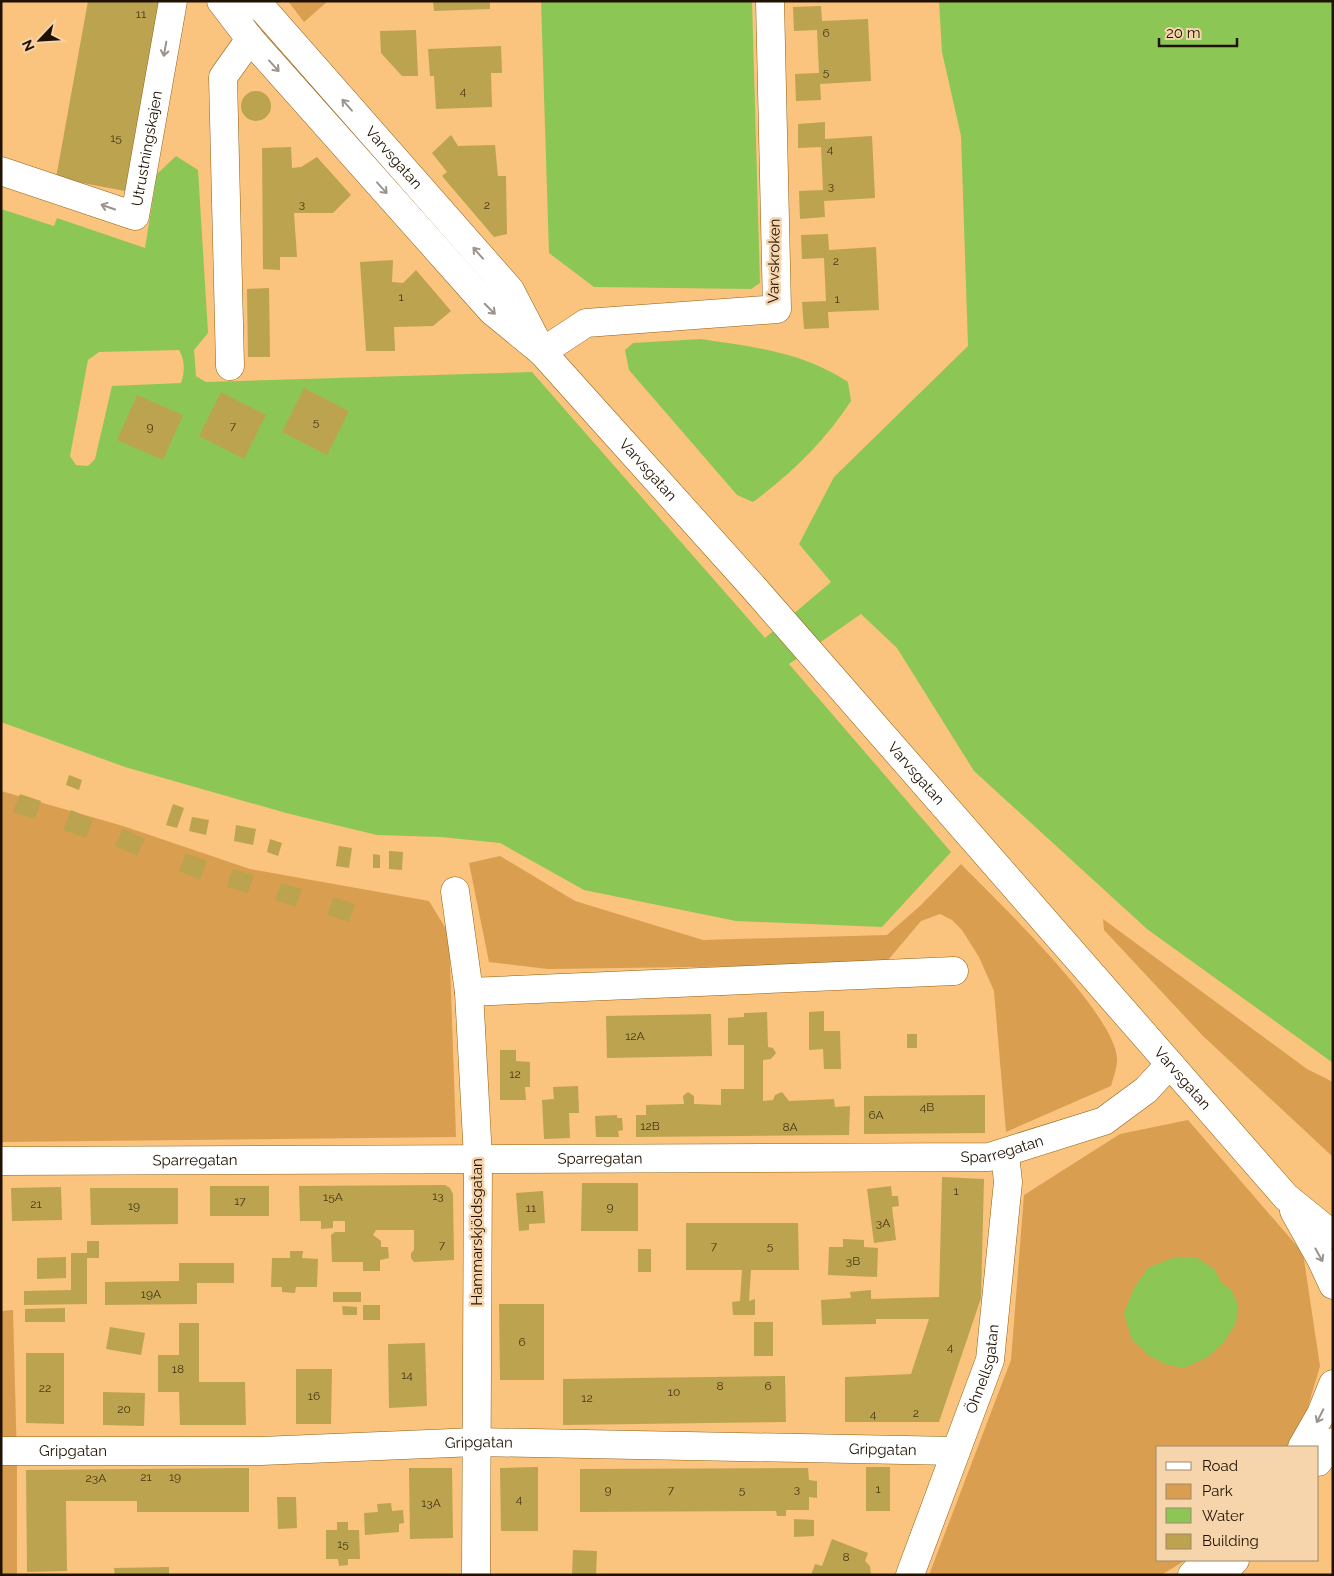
<svg xmlns="http://www.w3.org/2000/svg" width="1334" height="1576" font-family="Raleway,sans-serif">
<rect width="100%" height="100%" fill="#fac37e"/>
<g fill="#d99e50">
<path d="M 288,1 L 328,1 L 304,22 Z"/>
<path d="M 1,791 L 123,826 L 250,869 L 429,901 L 449,934 L 456,1137 L 1,1142 Z"/>
<path d="M 500,856 L 575,901 L 703,940 L 887,935 L 921,905 L 961,864 C 995,899 1118,1016 1117,1060 C 1117,1069 1113,1078 1111,1086 L 1006,1132 L 994,991 L 979,957 L 962,930 L 952,920 L 940,914 L 921,921 L 888,960 L 847,965 L 548,969 L 489,962 L 469,863 Z"/>
<path d="M 1103,919 L 1307,1069 L 1333,1082 L 1333,1157 L 1203,1036 L 1104,930 Z"/>
<path d="M 1188,1120 L 1303,1253 L 1320,1366 L 1297,1444 L 1294,1447 L 1158,1447 L 1158,1560 L 1186,1560 L 1161,1575 L 929,1575 L 1011,1360 L 1024,1195 L 1120,1134 Z"/>
<path d="M 13,1310 L 17,1462 L 17,1575 L 1,1575 L 1,1311 Z"/>
</g>
<g fill="#8cc756" fill-rule="evenodd">
<path d="M 541,1 L 752,1 L 760,283 L 751,289 L 594,287 L 549,253 Z"/>
<path d="M 939,1 L 1333,1 L 1333,1063 L 1147,929 L 974,771 L 897,648 L 861,614 L 789,664 L 951,852 L 882,927 L 736,921 L 584,890 L 500,843 L 441,837 L 377,835 L 286,813 L 125,767 L 1,722 L 1,209 L 54,226 L 57,218 L 145,248 L 157,174 L 176,156 L 198,170 L 208,333 L 194,350 L 196,376 L 206,382 L 532,372 L 765,638 L 831,582 L 799,544 L 834,477 L 968,346 L 961,136 L 942,52 ZM 179,350 C 185,360 185,372 181,383 L 112,386 L 95,459 L 88,466 L 76,465 L 70,456 L 88,360 L 99,352 Z"/>
<path d="M 701,339 C 754,347 802,352 848,382 L 851,401 C 825,441 791,474 753,502 L 737,495 L 629,370 L 625,350 L 633,343 Z"/>
<path d="M 1196,1257 L 1215,1270 L 1221,1282 L 1232,1291 L 1238,1305 L 1236,1323 L 1224,1342 L 1208,1357 L 1184,1368 L 1167,1365 L 1148,1355 L 1132,1340 L 1124,1313 L 1134,1288 L 1148,1268 L 1173,1258 Z"/>
</g>
<g fill="#bca350">
<path d="M 88,1 L 160,1 L 125,191 L 56,178 Z"/>
<path d="M 433,1 L 490,1 L 490,9 L 434,11 Z"/>
<path d="M 821,6 L 822,21 L 868,19 L 871,81 L 820,84 L 821,100 L 796,101 L 795,74 L 819,73 L 817,30 L 794,31 L 793,7 Z"/>
<path d="M 416,30 L 418,76 L 402,76 L 381,53 L 380,31 Z"/>
<path d="M 501,46 L 502,73 L 491,73 L 492,107 L 436,109 L 434,76 L 430,76 L 428,49 Z"/>
<circle cx="256" cy="106" r="15"/>
<path d="M 825,122 L 825,139 L 872,136 L 875,198 L 824,201 L 825,217 L 800,219 L 799,191 L 823,190 L 821,147 L 798,148 L 798,124 Z"/>
<path d="M 451,135 L 458,146 L 495,145 L 498,176 L 506,176 L 507,234 L 494,237 L 442,176 L 447,172 L 432,153 Z"/>
<path d="M 291,147 L 292,168 L 301,167 L 317,157 L 351,195 L 333,213 L 294,213 L 297,257 L 280,257 L 280,270 L 263,269 L 262,148 Z"/>
<path d="M 828,234 L 829,250 L 876,247 L 879,310 L 828,312 L 829,328 L 804,329 L 802,302 L 826,301 L 824,258 L 802,259 L 801,235 Z"/>
<path d="M 393,260 L 392,282 L 403,283 L 416,270 L 451,311 L 433,326 L 394,327 L 395,351 L 366,351 L 360,262 Z"/>
<path d="M 269,288 L 270,357 L 248,357 L 247,289 Z"/>
<path d="M 304,388 L 349,411 L 327,455 L 282,432 Z"/>
<path d="M 221,392 L 266,415 L 244,459 L 199,436 Z"/>
<path d="M 137,395 L 183,415 L 163,460 L 117,440 Z"/>
<path d="M 69,775 L 82,780 L 79,790 L 66,785 Z"/>
<path d="M 20,794 L 41,801 L 35,819 L 13,812 Z"/>
<path d="M 173,804 L 184,808 L 177,828 L 166,825 Z"/>
<path d="M 71,810 L 93,819 L 86,838 L 63,830 Z"/>
<path d="M 192,817 L 209,820 L 206,835 L 189,831 Z"/>
<path d="M 236,825 L 256,829 L 253,845 L 234,841 Z"/>
<path d="M 123,829 L 145,839 L 137,856 L 115,846 Z"/>
<path d="M 270,839 L 282,843 L 278,856 L 267,852 Z"/>
<path d="M 339,846 L 352,848 L 349,868 L 336,866 Z"/>
<path d="M 389,851 L 403,852 L 402,870 L 389,869 Z"/>
<path d="M 186,853 L 207,861 L 200,880 L 179,871 Z"/>
<path d="M 373,854 L 380,855 L 380,868 L 373,868 Z"/>
<path d="M 232,869 L 254,875 L 248,893 L 227,887 Z"/>
<path d="M 281,883 L 302,889 L 296,907 L 275,900 Z"/>
<path d="M 333,897 L 355,904 L 349,922 L 327,915 Z"/>
<path d="M 824,1011 L 824,1031 L 840,1031 L 841,1069 L 824,1069 L 823,1049 L 809,1050 L 809,1012 Z"/>
<path d="M 767,1012 L 768,1047 L 773,1048 L 776,1053 L 771,1059 L 763,1060 L 763,1101 L 773,1100 L 775,1095 L 782,1092 L 789,1101 L 834,1099 L 835,1107 L 850,1106 L 849,1135 L 636,1137 L 636,1115 L 646,1115 L 646,1105 L 684,1104 L 683,1096 L 688,1092 L 694,1096 L 694,1104 L 721,1105 L 721,1089 L 744,1089 L 744,1045 L 728,1045 L 728,1018 L 744,1017 L 744,1013 Z"/>
<path d="M 711,1014 L 712,1056 L 607,1058 L 606,1016 Z"/>
<rect x="907" y="1034" width="10" height="14"/>
<path d="M 500,1050 L 516,1050 L 516,1061 L 530,1062 L 530,1087 L 525,1087 L 526,1100 L 500,1100 Z"/>
<path d="M 578,1086 L 579,1113 L 569,1113 L 570,1138 L 544,1139 L 542,1100 L 554,1099 L 553,1087 Z"/>
<path d="M 985,1095 L 985,1133 L 864,1134 L 864,1096 Z"/>
<path d="M 617,1115 L 617,1118 L 622,1118 L 623,1130 L 618,1131 L 619,1137 L 596,1137 L 595,1116 Z"/>
<path d="M 942,1177 L 984,1179 L 981,1298 L 939,1422 L 845,1422 L 845,1377 L 911,1374 L 929,1319 L 876,1319 L 876,1324 L 822,1325 L 821,1300 L 851,1298 L 850,1292 L 871,1290 L 871,1299 L 939,1297 Z"/>
<path d="M 582,1183 L 638,1183 L 638,1231 L 581,1231 Z"/>
<path d="M 445,1185 L 450,1188 L 453,1194 L 454,1260 L 414,1262 L 411,1258 L 411,1253 L 414,1250 L 414,1230 L 376,1230 L 373,1235 L 381,1241 L 381,1247 L 388,1247 L 389,1258 L 380,1260 L 380,1271 L 363,1271 L 363,1262 L 332,1262 L 331,1235 L 335,1232 L 345,1232 L 345,1221 L 333,1221 L 333,1228 L 321,1229 L 321,1221 L 300,1221 L 299,1186 Z"/>
<rect x="210" y="1186" width="59" height="30"/>
<path d="M 891,1186 L 892,1196 L 898,1196 L 899,1206 L 892,1207 L 896,1240 L 874,1243 L 867,1189 Z"/>
<path d="M 61,1187 L 62,1220 L 12,1221 L 11,1188 Z"/>
<path d="M 90,1188 L 178,1188 L 178,1224 L 91,1225 Z"/>
<path d="M 543,1191 L 545,1223 L 529,1224 L 529,1230 L 519,1231 L 516,1193 Z"/>
<path d="M 686,1223 L 798,1223 L 799,1270 L 751,1270 L 749,1301 L 755,1299 L 755,1315 L 733,1315 L 732,1302 L 740,1301 L 742,1270 L 686,1270 Z"/>
<path d="M 843,1239 L 864,1240 L 864,1247 L 878,1248 L 877,1277 L 828,1275 L 829,1247 L 843,1247 Z"/>
<path d="M 87,1241 L 99,1241 L 99,1258 L 87,1258 L 87,1304 L 24,1305 L 24,1291 L 71,1290 L 71,1253 L 87,1253 Z"/>
<rect x="638" y="1249" width="13" height="23"/>
<path d="M 290,1251 L 303,1251 L 302,1258 L 318,1259 L 317,1287 L 296,1287 L 295,1293 L 282,1292 L 282,1287 L 271,1287 L 272,1258 L 290,1258 Z"/>
<path d="M 66,1257 L 66,1278 L 37,1279 L 37,1258 Z"/>
<path d="M 179,1263 L 234,1263 L 234,1283 L 197,1283 L 197,1304 L 105,1305 L 105,1282 L 179,1281 Z"/>
<rect x="333" y="1292" width="28" height="10"/>
<path d="M 499,1304 L 544,1304 L 544,1380 L 500,1380 Z"/>
<rect x="363" y="1305" width="17" height="15"/>
<path d="M 342,1306 L 357,1307 L 357,1315 L 343,1315 Z"/>
<path d="M 65,1308 L 65,1322 L 25,1322 L 25,1309 Z"/>
<rect x="754" y="1322" width="19" height="34"/>
<path d="M 179,1323 L 199,1323 L 199,1382 L 245,1382 L 246,1425 L 180,1425 L 179,1392 L 158,1392 L 158,1355 L 179,1355 Z"/>
<path d="M 110,1327 L 145,1333 L 141,1355 L 106,1349 Z"/>
<path d="M 425,1343 L 427,1406 L 389,1408 L 388,1344 Z"/>
<path d="M 26,1353 L 64,1353 L 64,1424 L 26,1423 Z"/>
<path d="M 296,1369 L 332,1369 L 331,1424 L 296,1424 Z"/>
<path d="M 785,1376 L 786,1422 L 563,1425 L 563,1379 Z"/>
<path d="M 103,1392 L 145,1393 L 144,1426 L 103,1425 Z"/>
<path d="M 538,1467 L 538,1531 L 501,1531 L 500,1468 Z"/>
<rect x="866" y="1467" width="24" height="44"/>
<path d="M 249,1468 L 249,1512 L 137,1512 L 137,1501 L 66,1501 L 67,1571 L 27,1572 L 26,1470 Z"/>
<path d="M 409,1468 L 452,1468 L 453,1538 L 410,1539 Z"/>
<path d="M 808,1468 L 809,1480 L 817,1481 L 817,1498 L 809,1497 L 809,1510 L 786,1510 L 786,1516 L 777,1516 L 776,1511 L 580,1512 L 580,1469 Z"/>
<path d="M 277,1497 L 296,1497 L 297,1528 L 278,1529 Z"/>
<path d="M 391,1503 L 392,1511 L 403,1510 L 404,1523 L 399,1524 L 399,1532 L 365,1535 L 364,1513 L 378,1512 L 377,1504 Z"/>
<path d="M 794,1519 L 814,1520 L 814,1536 L 794,1537 Z"/>
<path d="M 337,1522 L 348,1522 L 348,1530 L 359,1530 L 360,1559 L 348,1559 L 348,1565 L 339,1566 L 338,1559 L 326,1559 L 326,1530 L 337,1530 Z"/>
<path d="M 832,1539 L 868,1553 L 865,1561 L 870,1566 L 871,1575 L 811,1575 L 815,1564 L 822,1566 Z"/>
<path d="M 573,1550 L 597,1551 L 596,1575 L 572,1575 Z"/>
<path d="M 169,1567 L 169,1575 L 115,1575 L 114,1568 Z"/>
</g>
<g fill="none" stroke-linecap="round" stroke-linejoin="round">
<g stroke="#916012" stroke-width="29">
<g id="minor">
<path id="s1" d="M 221,1 L 250,39 L 492,311 L 542,352 L 754,588 L 1286,1197 L 1333,1235"/>
<path id="s2" d="M 248,1 L 263,9 L 510,290 L 537,342"/>
<path id="s3" d="M 1,171 L 135,216 L 173,1"/>
<path d="M 542,352 L 586,323 L 777,309 L 770,1"/>
<path d="M 230,366 L 223,77 L 250,39"/>
<path d="M 455,891 L 469,992 L 478,1158 L 476,1575"/>
<path d="M 469,992 L 954,971"/>
<path id="s4" d="M 1,1161 L 989,1157 L 1104,1121 L 1146,1090 L 1170,1064"/>
<path d="M 1294,1211 L 1322,1261 L 1333,1285"/>
<path id="s5" d="M 1,1451 L 261,1451 L 476,1442 L 956,1451"/>
<path id="s6" d="M 910,1575 L 990,1360 L 1008,1182 L 1005,1154"/>
</g>
</g>
<g stroke="#916012" stroke-width="29">
<g id="secondary">
<path d="M 1302,1447 L 1321,1414 L 1333,1384"/>
<path d="M 1318,1462 L 1333,1442"/>
<path d="M 1192,1575 L 1207,1560"/>
<path d="M 1220,1575 L 1235,1560"/>
</g>
</g>
<use href="#minor" stroke="#fff" stroke-width="28"/>
<use href="#secondary" stroke="#fff" stroke-width="28"/>
</g>
<defs><path id="oneway-shaft" d="M-6 0H5M1.5-3L5.5 0L1.5 3" fill="none" stroke-width="1.6" stroke-linecap="round" stroke-linejoin="round" transform="scale(1.25)"/></defs>
<g stroke="#9b948c">
<use href="#oneway-shaft" transform="translate(165 49) rotate(100)"/>
<use href="#oneway-shaft" transform="translate(274 66) rotate(48)"/>
<use href="#oneway-shaft" transform="translate(347 105) rotate(-131)"/>
<use href="#oneway-shaft" transform="translate(382 188) rotate(48)"/>
<use href="#oneway-shaft" transform="translate(108 207) rotate(-161)"/>
<use href="#oneway-shaft" transform="translate(478 253) rotate(-131)"/>
<use href="#oneway-shaft" transform="translate(490 309) rotate(45)"/>
<use href="#oneway-shaft" transform="translate(1319 1255) rotate(61)"/>
<use href="#oneway-shaft" transform="translate(1320 1416) rotate(117)"/>
</g>
<g text-anchor="middle" dominant-baseline="central" stroke-width="5" stroke-linejoin="round" paint-order="stroke">
<g font-size="12" fill="#473614">
<text x="141" y="14">11</text>
<text x="826" y="33">6</text>
<text x="826" y="72">5</text>
<text x="463" y="91">4</text>
<text x="116" y="138">15</text>
<text x="830" y="149">4</text>
<text x="831" y="186">3</text>
<text x="302" y="204">3</text>
<text x="487" y="205">2</text>
<text x="836" y="261">2</text>
<text x="401" y="297">1</text>
<text x="837" y="299">1</text>
<text x="316" y="422">5</text>
<text x="233" y="426">7</text>
<text x="150" y="427">9</text>
<text x="635" y="1036">12A</text>
<text x="515" y="1074">12</text>
<text x="927" y="1107">4B</text>
<text x="876" y="1115">6A</text>
<text x="650" y="1126">12B</text>
<text x="790" y="1127">8A</text>
<text x="956" y="1191">1</text>
<text x="438" y="1196">13</text>
<text x="333" y="1197">15A</text>
<text x="240" y="1201">17</text>
<text x="36" y="1204">21</text>
<text x="134" y="1206">19</text>
<text x="610" y="1207">9</text>
<text x="531" y="1208">11</text>
<text x="883" y="1223">3A</text>
<text x="442" y="1245">7</text>
<text x="714" y="1246">7</text>
<text x="770" y="1246">5</text>
<text x="853" y="1261">3B</text>
<text x="151" y="1294">19A</text>
<text x="522" y="1342">6</text>
<text x="950" y="1347">4</text>
<text x="178" y="1369">18</text>
<text x="407" y="1375">14</text>
<text x="720" y="1386">8</text>
<text x="768" y="1386">6</text>
<text x="45" y="1388">22</text>
<text x="674" y="1392">10</text>
<text x="314" y="1396">16</text>
<text x="587" y="1398">12</text>
<text x="124" y="1409">20</text>
<text x="916" y="1413">2</text>
<text x="873" y="1414">4</text>
<text x="146" y="1477">21</text>
<text x="175" y="1477">19</text>
<text x="96" y="1478">23A</text>
<text x="797" y="1489">3</text>
<text x="878" y="1489">1</text>
<text x="608" y="1490">9</text>
<text x="671" y="1490">7</text>
<text x="742" y="1490">5</text>
<text x="519" y="1499">4</text>
<text x="431" y="1503">13A</text>
<text x="343" y="1544">15</text>
<text x="846" y="1557">8</text>
</g>
<g font-size="15" fill="#201100" stroke="#f6d5ad">
<text stroke="none"><textPath href="#s3" startOffset="210">Utrustningskajen</textPath></text>
<text stroke="none"><textPath href="#s2" startOffset="215">Varvsgatan</textPath></text>
<text transform="translate(774 261) rotate(-89)">Varvskroken</text>
<text stroke="none"><textPath href="#s1" startOffset="635">Varvsgatan</textPath></text>
<text stroke="none"><textPath href="#s1" startOffset="1040">Varvsgatan</textPath></text>
<text stroke="none"><textPath href="#s1" startOffset="1445">Varvsgatan</textPath></text>
<text stroke="none"><textPath href="#s4" startOffset="1002">Sparregatan</textPath></text>
<text stroke="none"><textPath href="#s4" startOffset="599">Sparregatan</textPath></text>
<text stroke="none"><textPath href="#s4" startOffset="194">Sparregatan</textPath></text>
<text transform="translate(477 1232) rotate(-90)">Hammarskjöldsgatan</text>
<text stroke="none"><textPath href="#s6" startOffset="219">Öhnellsgatan</textPath></text>
<text stroke="none"><textPath href="#s5" startOffset="478">Gripgatan</textPath></text>
<text stroke="none"><textPath href="#s5" startOffset="882">Gripgatan</textPath></text>
<text stroke="none"><textPath href="#s5" startOffset="72">Gripgatan</textPath></text>
</g>
</g>
<rect width="1334" height="1576" fill="none" stroke="#201100" stroke-width="5"/>
<rect x="1156" y="1446" width="162" height="115" fill="#f6d5ad" stroke="#a08768"/>
<rect x="1166" y="1462" width="25" height="8" fill="#ffffff" stroke="#a08768"/>
<text x="1202" y="1471" font-size="15" fill="#201100">Road</text>
<rect x="1166" y="1484" width="25" height="15" fill="#d99e50" stroke="#a08768"/>
<text x="1202" y="1496" font-size="15" fill="#201100">Park</text>
<rect x="1166" y="1508" width="25" height="15" fill="#8cc756" stroke="#a08768"/>
<text x="1202" y="1521" font-size="15" fill="#201100">Water</text>
<rect x="1166" y="1534" width="25" height="15" fill="#bca350" stroke="#a08768"/>
<text x="1202" y="1546" font-size="15" fill="#201100">Building</text>
<g transform="translate(40 40) rotate(245)" stroke="#f6d5ad" stroke-width="4" paint-order="stroke">
<path d="M0-4L9 19L0 12L-9 19Z" fill="#201100"/>
<text y="-8" font-size="14" font-weight="bold" text-anchor="middle" fill="#201100">N</text>
</g>
<path d="M1159 38v8h78v-8" fill="none" stroke="#201100" stroke-width="2.5"/>
<text x="1166" y="38" font-size="15" fill="#201100" stroke="#f6d5ad" stroke-width="4" paint-order="stroke">20 m</text>
</svg>
